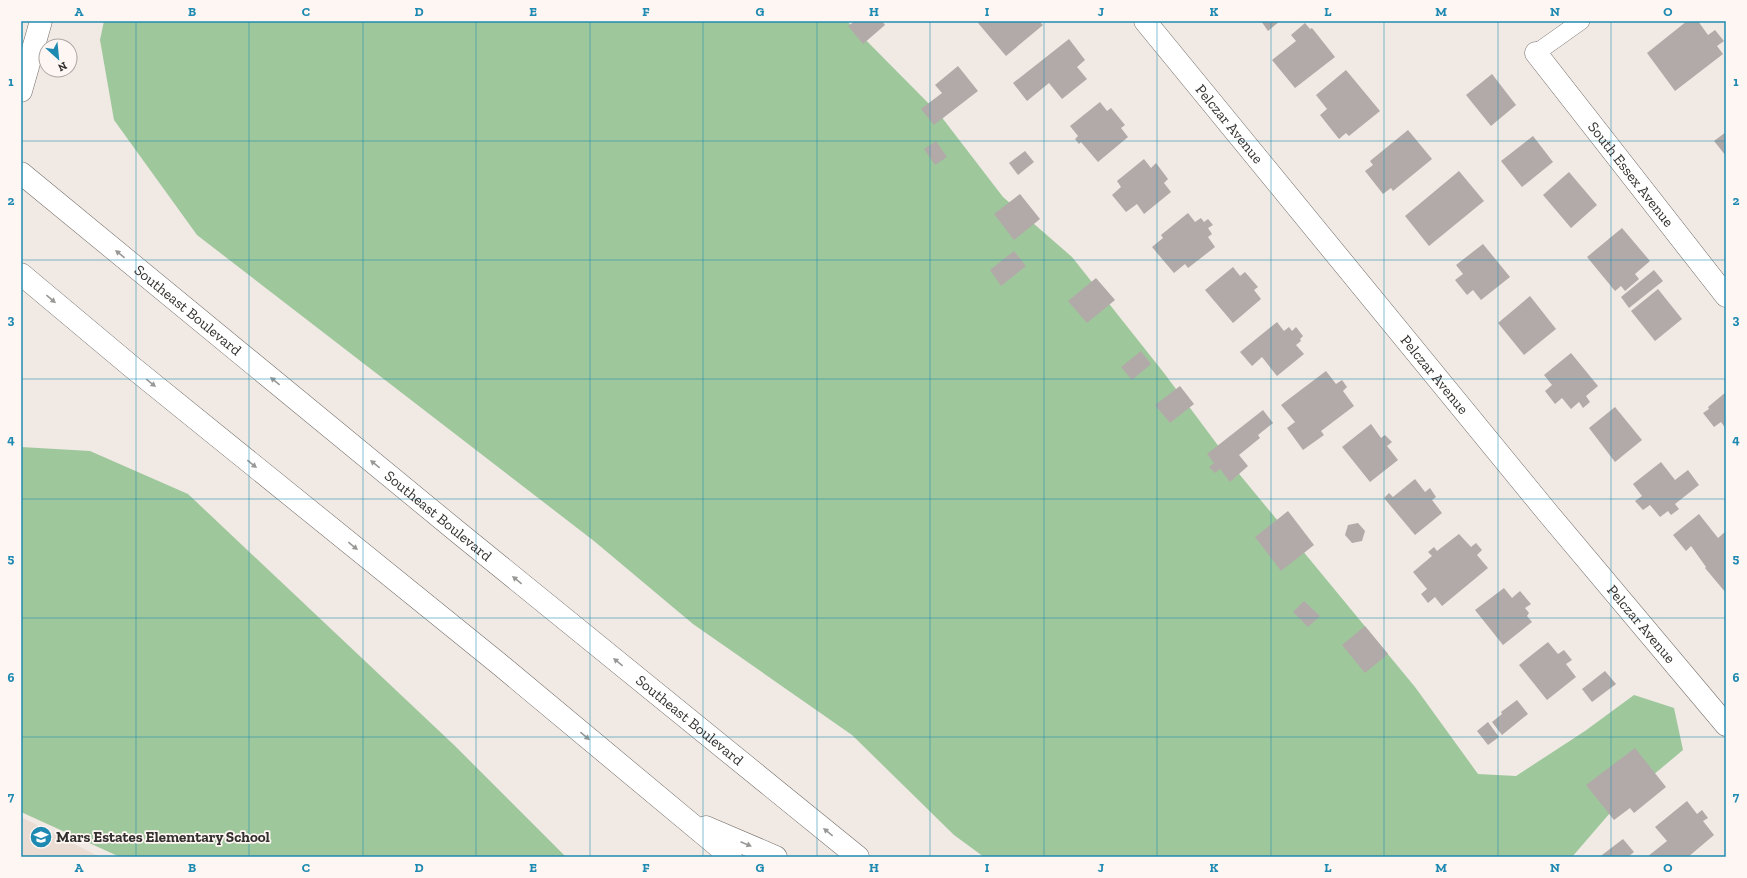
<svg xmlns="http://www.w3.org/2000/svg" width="1747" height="878" font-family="'Zilla Slab',serif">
<rect width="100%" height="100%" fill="#f0e9e4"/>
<path fill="#eadcd3" d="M 21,817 L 100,857 L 21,857 Z"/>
<g fill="#9fc79c">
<path d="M 104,21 L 847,21 L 940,115 L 1003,197 L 1072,257 L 1164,373 L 1240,475 L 1415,687 L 1478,774 L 1516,776 L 1585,731 L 1634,695 L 1674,708 L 1683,750 L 1616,806 L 1572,857 L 984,857 L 954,835 L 852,735 L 693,624 L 594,541 L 197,235 L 114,120 L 100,40 Z"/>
<path d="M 21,447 L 90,451 L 188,494 L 454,745 L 566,857 L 120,857 L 21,812 Z"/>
</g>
<g fill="#b2aaa8">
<path d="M 855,21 L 882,21 L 885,25 L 863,44 L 848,26 Z"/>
<path d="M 981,21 L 1039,21 L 1043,25 L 1006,56 L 978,23 Z"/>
<path d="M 1261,21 L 1280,21 L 1268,31 Z"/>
<path d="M 1687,21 L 1698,21 L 1708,35 L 1715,30 L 1724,41 L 1717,46 L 1723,54 L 1675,91 L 1647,53 Z"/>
<path d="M 1305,23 L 1310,29 L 1312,28 L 1335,57 L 1295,88 L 1272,60 L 1296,41 L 1291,35 Z"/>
<path d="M 1069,39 L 1085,60 L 1077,67 L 1087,79 L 1062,99 L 1049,83 L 1027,101 L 1013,83 Z"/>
<path d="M 958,66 L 978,91 L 934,125 L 921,109 L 942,93 L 935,85 Z"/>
<path d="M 1346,70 L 1380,111 L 1349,136 L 1346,133 L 1339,139 L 1320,115 L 1327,109 L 1316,95 Z"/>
<path d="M 1492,74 L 1516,105 L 1491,126 L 1466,95 Z"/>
<path d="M 1100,102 L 1107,111 L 1111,108 L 1125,125 L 1121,128 L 1128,137 L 1098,162 L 1081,142 L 1079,144 L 1075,139 L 1078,136 L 1070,126 Z"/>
<path d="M 1408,130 L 1432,159 L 1393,191 L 1391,188 L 1383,194 L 1365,171 L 1373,165 L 1370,161 Z"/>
<path d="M 1726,132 L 1726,156 L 1714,141 Z"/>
<path d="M 1533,136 L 1553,162 L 1522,187 L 1501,161 Z"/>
<path d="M 936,141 L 947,157 L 935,165 L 924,149 Z"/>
<path d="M 1025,151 L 1034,162 L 1018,175 L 1009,163 Z"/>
<path d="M 1144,159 L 1151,168 L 1156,163 L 1168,179 L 1164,183 L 1171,192 L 1144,214 L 1137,204 L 1126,212 L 1112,195 L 1121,187 L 1117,181 Z"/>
<path d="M 1459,171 L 1484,201 L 1429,246 L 1405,216 Z"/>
<path d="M 1569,172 L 1597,205 L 1571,228 L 1543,195 Z"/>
<path d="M 1020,194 L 1040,219 L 1014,240 L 994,214 Z"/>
<path d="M 1188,213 L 1195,222 L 1201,218 L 1204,222 L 1208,219 L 1213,225 L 1208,228 L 1212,234 L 1208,237 L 1215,247 L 1188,268 L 1185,264 L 1174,273 L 1152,247 L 1163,238 L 1161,235 Z"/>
<path d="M 1622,228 L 1650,261 L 1635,274 L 1639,279 L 1625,291 L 1621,286 L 1615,291 L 1587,257 Z"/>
<path d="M 1483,244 L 1510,277 L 1481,300 L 1473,290 L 1467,295 L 1455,280 L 1463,274 L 1456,265 Z"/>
<path d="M 1014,251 L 1026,266 L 1001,286 L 990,270 Z"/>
<path d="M 1233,267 L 1240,276 L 1245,272 L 1258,287 L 1254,290 L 1261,299 L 1233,323 L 1205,290 Z"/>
<path d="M 1654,270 L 1663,281 L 1629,308 L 1621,297 Z"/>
<path d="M 1096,278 L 1115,300 L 1087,323 L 1068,301 Z"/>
<path d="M 1658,289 L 1682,319 L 1655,341 L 1631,311 Z"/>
<path d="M 1530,296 L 1556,329 L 1524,355 L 1498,323 Z"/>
<path d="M 1277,322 L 1284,331 L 1289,327 L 1292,331 L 1296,327 L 1303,336 L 1300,339 L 1301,341 L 1296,345 L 1304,354 L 1277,376 L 1262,357 L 1252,366 L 1240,352 Z"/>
<path d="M 1141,351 L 1151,364 L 1132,380 L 1121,367 Z"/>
<path d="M 1571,353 L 1598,386 L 1586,396 L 1590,402 L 1583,408 L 1579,402 L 1571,409 L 1562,398 L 1555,404 L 1545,391 L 1552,385 L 1544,375 Z"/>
<path d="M 1326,371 L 1336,384 L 1342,380 L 1347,387 L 1343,391 L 1354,406 L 1321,431 L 1324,435 L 1303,450 L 1287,428 L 1295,422 L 1281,405 Z"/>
<path d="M 1180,386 L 1194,404 L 1170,423 L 1155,405 Z"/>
<path d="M 1726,392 L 1726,429 L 1721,422 L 1714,427 L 1703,413 L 1709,409 L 1708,407 Z"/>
<path d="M 1615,407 L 1642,440 L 1615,462 L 1589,428 Z"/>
<path d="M 1263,410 L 1273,423 L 1258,435 L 1260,438 L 1239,455 L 1248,466 L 1230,482 L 1220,469 L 1215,473 L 1209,467 L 1214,463 L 1207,454 Z"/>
<path d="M 1371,424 L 1381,438 L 1385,435 L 1392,442 L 1387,446 L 1398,460 L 1370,482 L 1342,447 Z"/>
<path d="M 1661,462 L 1675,480 L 1688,470 L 1699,485 L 1675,504 L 1679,509 L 1671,515 L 1668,511 L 1660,517 L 1650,505 L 1643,510 L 1635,501 L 1642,496 L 1633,484 Z"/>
<path d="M 1415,479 L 1425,492 L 1430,488 L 1436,497 L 1432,500 L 1442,513 L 1415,535 L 1384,498 L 1389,493 L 1393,497 Z"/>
<path d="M 1288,511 L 1314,545 L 1281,571 L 1255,537 Z"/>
<path d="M 1699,514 L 1718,538 L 1726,531 L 1726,593 L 1705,568 L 1706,567 L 1691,546 L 1686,551 L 1673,535 Z"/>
<path d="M 1358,523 L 1365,531 L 1362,541 L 1352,543 L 1345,535 L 1348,525 Z"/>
<path d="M 1459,534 L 1471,547 L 1476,543 L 1482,550 L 1477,555 L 1488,568 L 1442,606 L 1435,597 L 1428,603 L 1421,594 L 1427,589 L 1413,572 L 1432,556 L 1428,552 L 1434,547 L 1437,551 Z"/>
<path d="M 1504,588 L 1512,598 L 1520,591 L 1531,604 L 1525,608 L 1529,613 L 1527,616 L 1532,622 L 1503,645 L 1475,610 Z"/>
<path d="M 1304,601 L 1320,616 L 1308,627 L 1293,612 Z"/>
<path d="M 1365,626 L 1388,654 L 1365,673 L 1342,645 Z"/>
<path d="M 1548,642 L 1558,654 L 1564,650 L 1572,660 L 1566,664 L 1576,677 L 1547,700 L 1519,665 Z"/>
<path d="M 1605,671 L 1616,684 L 1592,702 L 1582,689 Z"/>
<path d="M 1517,700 L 1528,714 L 1502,735 L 1492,722 L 1502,714 L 1501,712 Z"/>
<path d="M 1488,722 L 1499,737 L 1488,745 L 1477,731 Z"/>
<path d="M 1635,748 L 1666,787 L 1634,813 L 1630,808 L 1614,820 L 1586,785 Z"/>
<path d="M 1687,801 L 1697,814 L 1702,810 L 1708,818 L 1703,821 L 1714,835 L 1688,857 L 1647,857 L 1667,841 L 1655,827 Z"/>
<path d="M 1623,839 L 1634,852 L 1628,857 L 1603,857 L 1602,855 Z"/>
</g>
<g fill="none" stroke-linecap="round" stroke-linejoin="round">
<g stroke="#746e6a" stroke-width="18">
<path id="lane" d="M 1536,53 L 1581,21"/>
</g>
<g stroke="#746e6a" stroke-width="23">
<g id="street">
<path id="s1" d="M 1145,21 L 1547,512 L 1726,725"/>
<path id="s2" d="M 1536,53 L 1726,296"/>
<path d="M 21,91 L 41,21"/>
</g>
</g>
<g stroke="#746e6a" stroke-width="23">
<g id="secondary">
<path id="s3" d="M 21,173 L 459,533 L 858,857"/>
<path d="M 21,274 L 132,367 L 498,663 L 731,857"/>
<path d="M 706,827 L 776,857"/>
</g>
</g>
<use href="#lane" stroke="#fff" stroke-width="17"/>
<use href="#street" stroke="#fff" stroke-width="22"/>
<use href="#secondary" stroke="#fff" stroke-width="22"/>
</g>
<defs><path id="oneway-solid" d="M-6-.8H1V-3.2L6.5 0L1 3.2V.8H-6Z"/></defs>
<g fill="#989896">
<use href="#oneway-solid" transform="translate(120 254) rotate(-141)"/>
<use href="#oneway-solid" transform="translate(51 299) rotate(40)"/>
<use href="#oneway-solid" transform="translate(275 381) rotate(-141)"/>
<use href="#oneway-solid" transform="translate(151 383) rotate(39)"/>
<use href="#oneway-solid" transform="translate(252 464) rotate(39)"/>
<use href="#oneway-solid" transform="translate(375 464) rotate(-141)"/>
<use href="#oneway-solid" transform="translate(353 546) rotate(39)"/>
<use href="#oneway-solid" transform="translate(517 580) rotate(-141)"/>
<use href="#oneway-solid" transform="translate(618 662) rotate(-141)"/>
<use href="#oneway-solid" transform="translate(585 736) rotate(40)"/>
<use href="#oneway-solid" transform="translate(828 832) rotate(-141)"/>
<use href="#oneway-solid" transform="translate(746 844) rotate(23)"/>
</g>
<path fill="none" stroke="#1f8ab1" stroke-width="1" stroke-opacity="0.55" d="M 136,21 L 136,857M 249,21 L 249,857M 363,21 L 363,857M 476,21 L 476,857M 590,21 L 590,857M 703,21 L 703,857M 817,21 L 817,857M 930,21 L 930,857M 1044,21 L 1044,857M 1157,21 L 1157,857M 1271,21 L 1271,857M 1384,21 L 1384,857M 1498,21 L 1498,857M 1611,21 L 1611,857M 21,141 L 1726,141M 21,260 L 1726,260M 21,379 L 1726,379M 21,499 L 1726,499M 21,618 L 1726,618M 21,737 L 1726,737"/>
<defs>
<g id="school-disc" transform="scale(1.15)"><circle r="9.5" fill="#1f8ab1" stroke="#fef6f2"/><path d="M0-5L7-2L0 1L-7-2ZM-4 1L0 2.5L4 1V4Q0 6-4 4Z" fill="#fff"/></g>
</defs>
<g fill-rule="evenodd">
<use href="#school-disc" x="41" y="837"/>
</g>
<g text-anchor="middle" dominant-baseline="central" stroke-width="3.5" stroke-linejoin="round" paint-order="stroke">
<g font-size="15" fill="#32302e" stroke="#fef6f2">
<text stroke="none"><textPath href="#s1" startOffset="133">Pelczar Avenue</textPath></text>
<text stroke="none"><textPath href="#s2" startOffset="154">South Essex Avenue</textPath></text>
<text stroke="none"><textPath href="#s3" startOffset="216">Southeast Boulevard</textPath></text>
<text stroke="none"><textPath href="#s1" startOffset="457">Pelczar Avenue</textPath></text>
<text stroke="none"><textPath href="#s3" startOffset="540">Southeast Boulevard</textPath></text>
<text stroke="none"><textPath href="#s1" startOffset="781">Pelczar Avenue</textPath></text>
<text stroke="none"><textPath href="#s3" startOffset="864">Southeast Boulevard</textPath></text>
</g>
<g font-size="15" font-weight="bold" fill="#32302e" stroke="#fef6f2" text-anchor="start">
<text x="56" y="837">Mars Estates Elementary School</text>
</g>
</g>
<rect width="1747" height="878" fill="none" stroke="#fef6f2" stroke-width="44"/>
<g transform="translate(58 58) rotate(153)"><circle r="19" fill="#fef6f2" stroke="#aca7a4"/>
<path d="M0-3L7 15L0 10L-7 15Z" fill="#1f8ab1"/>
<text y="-6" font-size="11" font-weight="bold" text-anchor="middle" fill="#32302e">N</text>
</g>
<rect x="22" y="22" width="1703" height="834" fill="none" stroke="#1f8ab1" stroke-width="1.5"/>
<g font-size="13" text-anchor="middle" font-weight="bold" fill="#1f8ab1">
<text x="79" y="16">A</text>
<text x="192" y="16">B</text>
<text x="306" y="16">C</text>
<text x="419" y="16">D</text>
<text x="533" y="16">E</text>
<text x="646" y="16">F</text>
<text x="760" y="16">G</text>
<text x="874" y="16">H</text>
<text x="987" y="16">I</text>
<text x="1101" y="16">J</text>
<text x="1214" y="16">K</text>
<text x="1328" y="16">L</text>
<text x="1441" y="16">M</text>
<text x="1555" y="16">N</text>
<text x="1668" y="16">O</text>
<text x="11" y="86">1</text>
<text x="1736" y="86">1</text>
<text x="11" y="205">2</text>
<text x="1736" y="205">2</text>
<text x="11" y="324">3</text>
<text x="1736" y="324">3</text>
<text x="11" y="444">4</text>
<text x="1736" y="444">4</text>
<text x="11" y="563">5</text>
<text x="1736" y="563">5</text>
<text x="11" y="682">6</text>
<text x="1736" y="682">6</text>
<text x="11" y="801">7</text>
<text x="1736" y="801">7</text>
<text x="79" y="872">A</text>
<text x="192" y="872">B</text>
<text x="306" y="872">C</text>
<text x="419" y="872">D</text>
<text x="533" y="872">E</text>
<text x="646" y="872">F</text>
<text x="760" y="872">G</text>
<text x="874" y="872">H</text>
<text x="987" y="872">I</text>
<text x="1101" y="872">J</text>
<text x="1214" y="872">K</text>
<text x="1328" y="872">L</text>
<text x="1441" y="872">M</text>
<text x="1555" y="872">N</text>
<text x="1668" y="872">O</text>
</g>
</svg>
